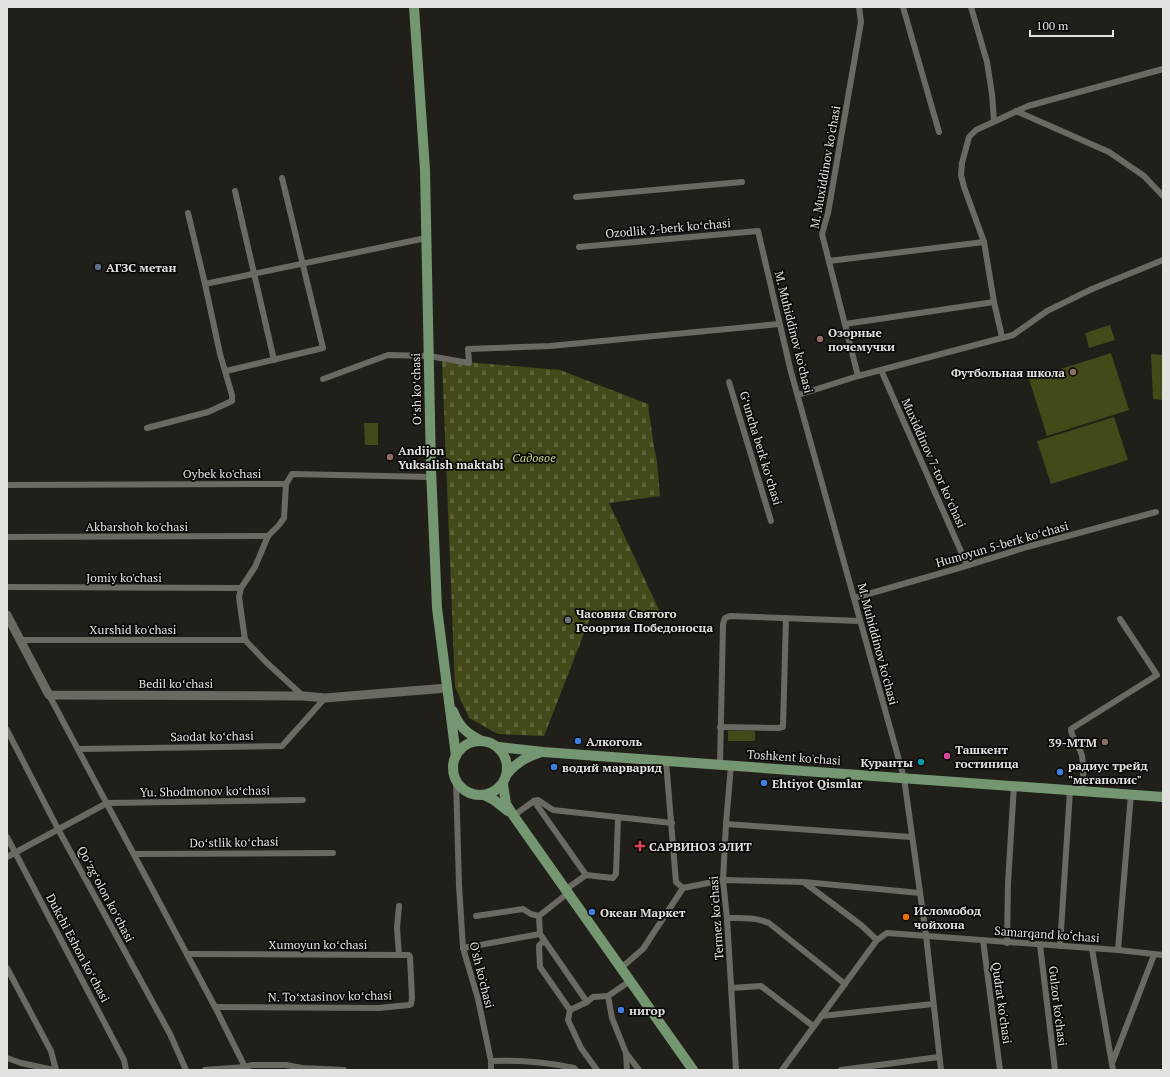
<svg xmlns="http://www.w3.org/2000/svg" width="1170" height="1077" font-family="'PT Serif',serif">
<defs>
<pattern id="cemetery-stones" width="16" height="16" patternUnits="userSpaceOnUse"><rect width="16" height="16" fill="#434918"/><path d="M2 7V4a2 2 0 0 1 4 0v3zM10 15v-3a2 2 0 0 1 4 0v3z" fill="#5e6339"/></pattern>
</defs>
<rect width="100%" height="100%" fill="#211f1a"/>
<path fill="url(#cemetery-stones)" d="M 442,360 L 560,370 L 648,404 L 654,448 L 657,461 L 660,496 L 609,503 L 661,614 L 640,620 L 590,618 L 544,736 L 498,734 L 469,718 L 455,687 Z"/>
<g fill="#434918">
<path d="M 1110,325 L 1115,340 L 1089,348 L 1085,333 Z"/>
<path d="M 1111,353 L 1129,410 L 1047,436 L 1029,379 Z"/>
<path d="M 1151,354 L 1163,355 L 1163,400 L 1153,399 Z"/>
<path d="M 1114,417 L 1128,460 L 1051,484 L 1037,441 Z"/>
<path d="M 364,423 L 378,423 L 378,445 L 365,445 Z"/>
<rect x="728" y="731" width="27" height="10"/>
</g>
<g fill="none" stroke-linecap="round" stroke-linejoin="round">
<g stroke="#6c6963" stroke-width="6">
<path d="M 903,7 L 939,132"/>
<path d="M 971,7 L 987,62 L 992,94 L 994,121"/>
<path d="M 1016,111 L 1109,152 L 1144,176 L 1163,196"/>
<path d="M 235,191 L 274,360"/>
<path d="M 576,197 L 742,182"/>
<path d="M 188,213 L 205,284"/>
<path d="M 579,247 L 758,231 L 791,372 L 904,778 L 926,935 L 941,1070"/>
<path d="M 829,261 L 984,242"/>
<path d="M 845,324 L 994,302"/>
<path d="M 1002,337 L 994,302 L 984,242 L 964,187 L 961,175 L 962,163 L 969,137 L 976,130 L 1028,106 L 1163,69"/>
<path d="M 881,370 L 967,565"/>
<path d="M 226,371 L 323,348 L 282,178"/>
<path d="M 858,376 L 822,234 L 828,213 L 861,22 L 859,7"/>
<path d="M 323,379 L 388,355 L 429,356 L 469,363 L 468,349 L 550,346 L 779,324"/>
<path d="M 729,382 L 771,521"/>
<path d="M 798,395 L 858,376 L 1013,335 L 1047,311 L 1092,289 L 1163,260"/>
<path d="M 147,428 L 208,412 L 232,401 L 232,395 L 220,354 L 205,284 L 426,238"/>
<path d="M 286,484 L 284,518 L 279,525 L 268,536 L 255,567 L 241,588 L 239,597 L 245,640 L 266,662 L 303,696"/>
<path d="M 7,485 L 286,484 L 292,474 L 431,477"/>
<path d="M 7,537 L 268,536"/>
<path d="M 7,587 L 241,588"/>
<path d="M 854,598 L 959,568 L 1027,547 L 1156,512"/>
<path d="M 20,640 L 245,640"/>
<path d="M 49,695 L 215,1007 L 245,1067"/>
<path d="M 720,727 L 778,728 L 783,727 L 786,618"/>
<path d="M 7,730 L 58,829 L 170,1034 L 186,1070"/>
<path d="M 78,749 L 282,746 L 325,698"/>
<path d="M 666,761 L 676,882 L 683,888 L 723,880 L 804,882 L 920,893"/>
<path d="M 720,765 L 723,624 L 725,618 L 730,616 L 860,621"/>
<path d="M 731,765 L 726,824 L 723,880 L 727,918 L 736,1070"/>
<path d="M 456,780 L 459,885 L 463,948 L 478,999 L 491,1061 L 491,1070"/>
<path d="M 1083,791 C 1083,780 1084,767 1082,756 C 1080,746 1071,738 1071,729 L 1157,675 L 1120,619"/>
<path d="M 534,801 L 586,875"/>
<path d="M 513,816 L 534,801 L 538,800 L 553,810 L 672,823"/>
<path d="M 726,824 L 911,837"/>
<path d="M 7,837 L 124,1060 L 126,1070"/>
<path d="M 134,854 L 333,853"/>
<path d="M 7,857 L 107,803 L 303,800"/>
<path d="M 805,883 L 861,925 L 877,940"/>
<path d="M 565,890 L 586,875 L 613,878 L 616,874 L 618,818"/>
<path d="M 568,893 L 539,916 L 540,934 L 587,1002"/>
<path d="M 476,916 L 523,909 L 531,914 L 539,916"/>
<path d="M 727,918 C 742,918 755,917 769,923 L 845,984"/>
<path d="M 544,940 L 539,946 L 540,967 L 570,1010"/>
<path d="M 983,940 L 1000,1070"/>
<path d="M 1007,943 L 1008,883 L 1014,785"/>
<path d="M 1040,945 L 1055,1070"/>
<path d="M 1060,946 L 1070,791"/>
<path d="M 463,948 L 540,934"/>
<path d="M 1092,949 L 1113,1070"/>
<path d="M 1118,950 L 1131,794"/>
<path d="M 187,954 L 399,955 L 397,928 L 399,906"/>
<path d="M 7,968 L 51,1051 L 56,1070"/>
<path d="M 621,968 L 643,949 L 683,888"/>
<path d="M 731,988 L 761,986 L 813,1026"/>
<path d="M 608,996 L 612,1018 L 626,1053 L 639,1070"/>
<path d="M 215,1007 L 379,1008 L 409,1005 L 411,1004 L 412,998 L 410,957 L 409,955 L 399,955"/>
<path d="M 821,1016 L 933,1004"/>
<path d="M 626,1053 L 627,1070"/>
<path d="M 7,1058 L 21,1063 L 54,1070"/>
<path d="M 491,1061 C 520,1060 546,1062 574,1068 L 576,1070"/>
<path d="M 1113,1061 L 1154,955"/>
<path d="M 205,1070 L 245,1067 L 252,1065 L 286,1065 L 302,1068 L 344,1070"/>
<path d="M 597,1070 L 581,1048 L 568,1020 L 570,1010 L 587,1002 L 593,997 L 608,996 L 630,981"/>
<path d="M 782,1070 L 877,940 L 887,933 L 1118,950 L 1163,955"/>
<path d="M 841,1070 L 939,1057"/>
</g>
<path stroke="#6c6963" stroke-width="9" d="M 7,615 L 49,695 L 303,696 L 325,698 L 447,688"/>
<g stroke="#749671" stroke-width="10">
<path d="M 414,7 L 425,170 L 431,469 L 437,608 L 456,756"/>
<path d="M 453,711 C 458,725 466,733 480,740"/>
<circle cx="480" cy="768" r="27"/>
<path d="M 499,747 L 543,752 L 1163,797"/>
<path d="M 507,774 C 516,763 525,757 539,753"/>
<path d="M 503,784 L 506,804 L 513,815 L 693,1070"/>
<path d="M 484,795 L 494,800 L 508,811"/>
</g>
</g>
<circle fill="#5c6f8a" stroke="#0a0907" stroke-width="1.5" cx="98" cy="267" r="4"/>
<g fill="#8d6e63" stroke="#0a0907" stroke-width="1.5">
<circle cx="820" cy="339" r="4"/>
<circle cx="1073" cy="372" r="4"/>
<circle cx="390" cy="457" r="4"/>
<circle cx="1105" cy="742" r="4"/>
</g>
<circle fill="#6b7280" stroke="#0a0907" stroke-width="1.5" cx="568" cy="620" r="4"/>
<g fill="#3f7fe0" stroke="#0a0907" stroke-width="1.5">
<circle cx="578" cy="741" r="4"/>
<circle cx="554" cy="767" r="4"/>
<circle cx="1060" cy="772" r="4"/>
<circle cx="764" cy="783" r="4"/>
<circle cx="592" cy="912" r="4"/>
<circle cx="621" cy="1010" r="4"/>
</g>
<circle fill="#d1479c" stroke="#0a0907" stroke-width="1.5" cx="947" cy="756" r="4"/>
<circle fill="#0f9aa8" stroke="#0a0907" stroke-width="1.5" cx="921" cy="762" r="4"/>
<path fill="#e0444e" stroke="#0a0907" stroke-width="1.5" d="M638 840h4v4h4v4h-4v4h-4v-4h-4v-4h4z"/>
<circle fill="#e8710a" stroke="#0a0907" stroke-width="1.5" cx="906" cy="917" r="4"/>
<g text-anchor="middle" dominant-baseline="central" stroke-width="3.5" stroke-linejoin="round" paint-order="stroke">
<g font-size="12" fill="#e4e2df" stroke="#0a0907">
<text transform="translate(825 167) rotate(-80)">M. Muxiddinov ko'chasi</text>
<text transform="translate(668 228) rotate(-5)">Ozodlik 2-berk koʻchasi</text>
<text transform="translate(794 332) rotate(76)">M. Muhiddinov ko'chasi</text>
<text transform="translate(416 389) rotate(-91)">Oʻsh koʻchasi</text>
<text transform="translate(761 448) rotate(73)">Gʻuncha berk koʻchasi</text>
<text transform="translate(934 463) rotate(66)">Muxiddinov 7-tor koʻchasi</text>
<text x="222" y="473">Oybek ko'chasi</text>
<text x="137" y="526">Akbarshoh ko'chasi</text>
<text transform="translate(1002 544) rotate(-16)">Humoyun 5-berk koʻchasi</text>
<text x="124" y="577">Jomiy ko'chasi</text>
<text x="133" y="629">Xurshid ko'chasi</text>
<text transform="translate(878 644) rotate(75)">M. Muhiddinov ko'chasi</text>
<text x="176" y="683">Bedil koʻchasi</text>
<text transform="translate(212 736) rotate(-1)">Saodat koʻchasi</text>
<text transform="translate(794 757) rotate(4)">Toshkent ko'chasi</text>
<text transform="translate(205 791) rotate(-1)">Yu. Shodmonov koʻchasi</text>
<text transform="translate(234 842) rotate(-1)">Doʻstlik koʻchasi</text>
<text transform="translate(106 894) rotate(62)">Qoʻzgʻolon koʻchasi</text>
<text transform="translate(716 918) rotate(-94)">Termez ko'chasi</text>
<text transform="translate(1047 934) rotate(4)">Samarqand ko‘chasi</text>
<text x="318" y="944">Xumoyun koʻchasi</text>
<text transform="translate(78 948) rotate(62)">Dukchi Eshon koʻchasi</text>
<text transform="translate(482 975) rotate(76)">O'sh ko'chasi</text>
<text transform="translate(330 996) rotate(-1)">N. Toʻxtasinov koʻchasi</text>
<text transform="translate(1002 1003) rotate(82)">Qudrat ko'chasi</text>
<text transform="translate(1058 1006) rotate(83)">Gulzor ko'chasi</text>
</g>
<g font-size="12" font-weight="bold" fill="#e4e2df" stroke="#0a0907" text-anchor="start">
<text x="106" y="267">АГЗС метан</text>
<text x="828" y="332">Озорные<tspan x="828" dy="14">почемучки</tspan></text>
<text x="1065" y="372" text-anchor="end">Футбольная школа</text>
<text x="398" y="450">Andijon<tspan x="398" dy="14">Yuksalish maktabi</tspan></text>
<text x="576" y="613">Часовня Святого<tspan x="576" dy="14">Геооргия Победоносца</tspan></text>
<text x="586" y="741">Алкоголь</text>
<text x="1097" y="742" text-anchor="end">39-MTM</text>
<text x="955" y="749">Ташкент<tspan x="955" dy="14">гостиница</tspan></text>
<text x="913" y="762" text-anchor="end">Куранты</text>
<text x="1068" y="765">радиус трейд<tspan x="1068" dy="14">"мегаполис"</tspan></text>
<text x="562" y="767">водий марварид</text>
<text x="772" y="783">Ehtiyot Qismlar</text>
<text x="649" y="846">САРВИНОЗ ЭЛИТ</text>
<text x="914" y="910">Исломобод<tspan x="914" dy="14">чойхона</tspan></text>
<text x="600" y="912">Океан Маркет</text>
<text x="629" y="1010">нигор</text>
</g>
<g font-size="12" font-style="italic" fill="#cad688" stroke="#0a0907">
<text x="534" y="457">Садовое</text>
</g>
</g>
<rect width="1170" height="1077" fill="none" stroke="#e4e2df" stroke-width="16"/>
<path d="M1030 30v6h83v-6" fill="none" stroke="#e4e2df" stroke-width="2"/>
<text x="1036" y="30" font-size="12" fill="#e4e2df" stroke="#0a0907" stroke-width="3" paint-order="stroke">100 m</text>
</svg>
